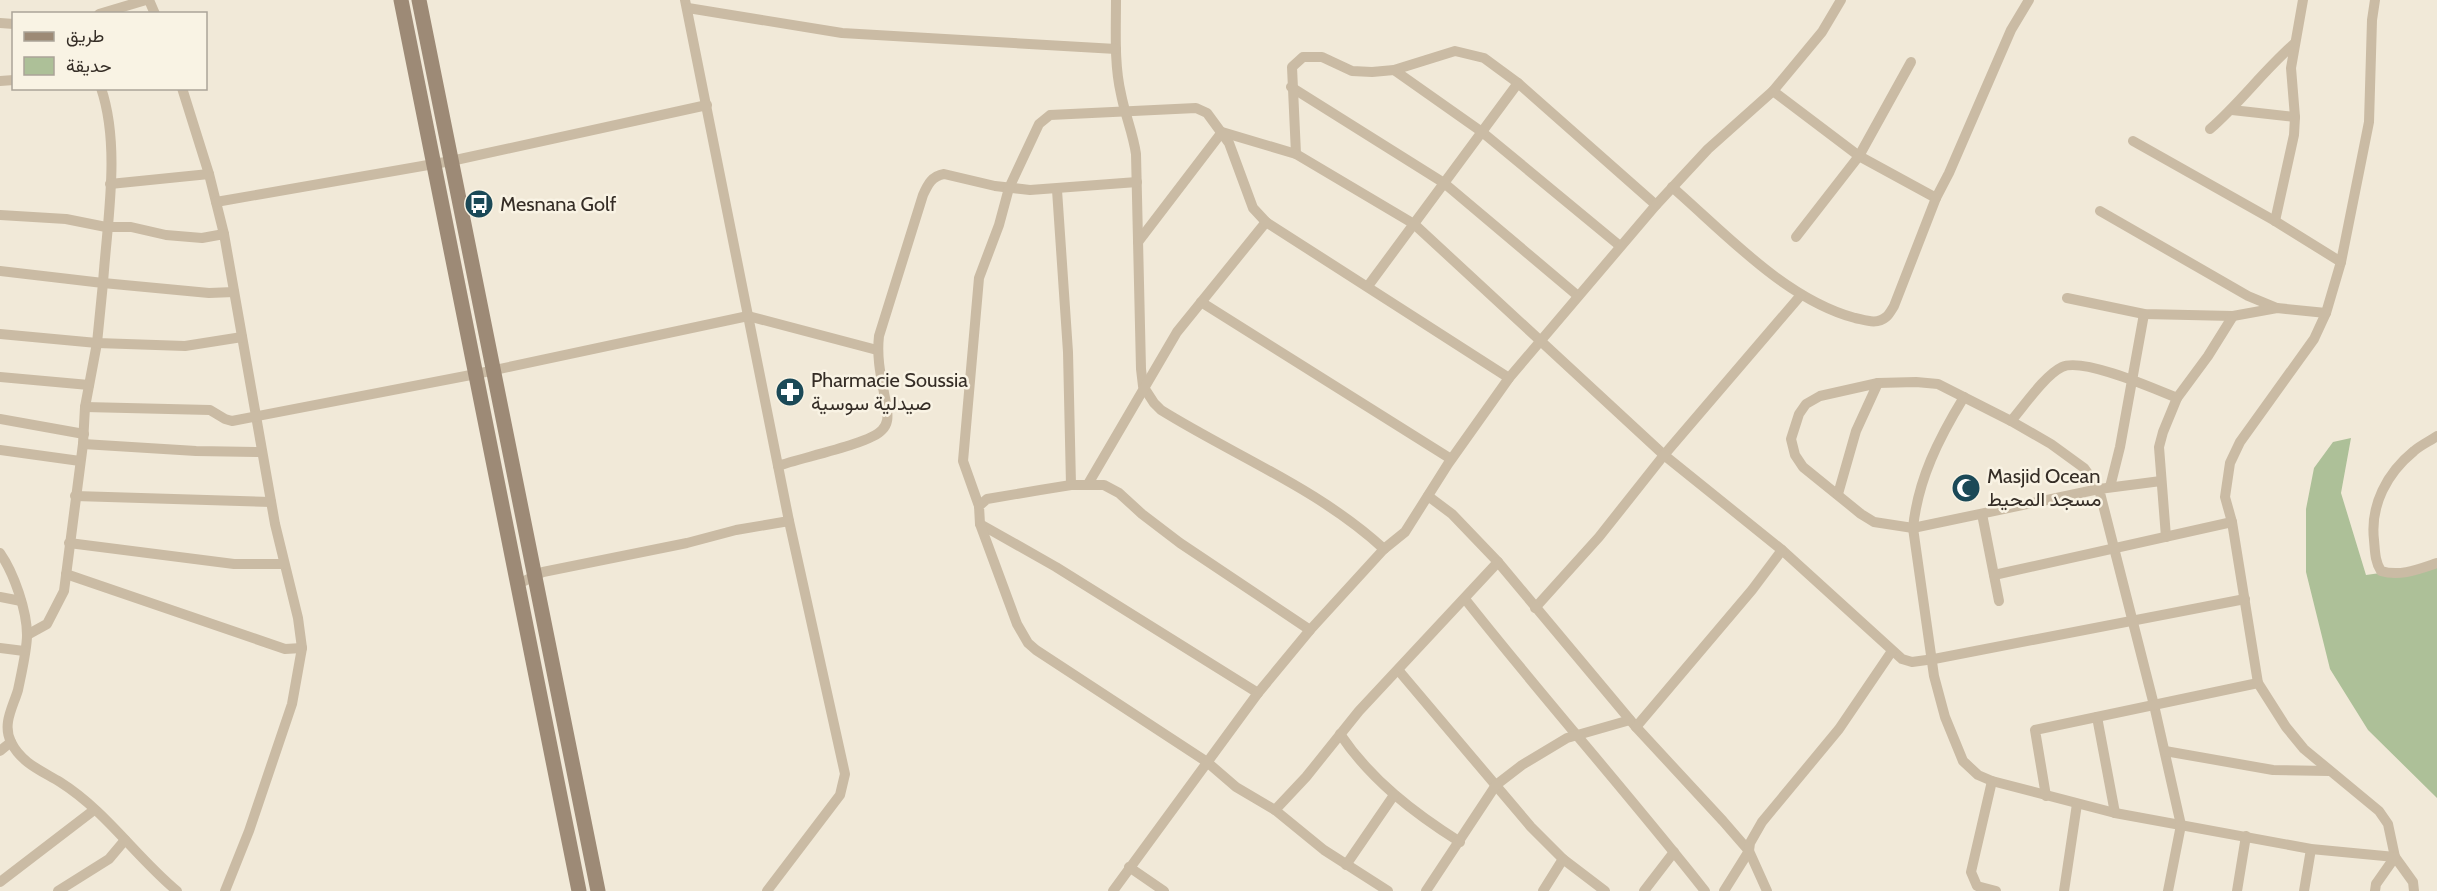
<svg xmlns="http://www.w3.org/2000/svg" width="2437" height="891" font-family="Cabin,Vazirmatn,sans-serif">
<rect width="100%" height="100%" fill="#f1e9d8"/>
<path fill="#adc098" d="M 2351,438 L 2341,493 L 2366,575 L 2437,565 L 2437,798 L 2368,730 L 2330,669 L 2306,572 L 2306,509 L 2314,468 L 2333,442 Z"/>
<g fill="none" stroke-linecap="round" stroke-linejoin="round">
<g stroke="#cabba4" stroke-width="10">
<path d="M 149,0 L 155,14"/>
<path d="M 685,0 L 789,521 L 845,774 L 840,795 L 767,891"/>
<path d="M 1116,0 C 1116,31 1114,64 1121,94 C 1125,115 1133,133 1136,154 L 1141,369 L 1143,386 L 1154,403 L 1161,410 C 1235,456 1319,489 1384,549"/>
<path d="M 2375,0 L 2372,20 L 2369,122 L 2341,262 L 2326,313 L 2314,339 L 2240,442 L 2230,463 L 2225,497 L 2232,522 L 2258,683 L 2286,727 L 2304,749 L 2379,811 L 2388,824 L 2395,857 L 2413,882 L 2414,891"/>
<path d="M 688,8 L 842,33 L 1116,49"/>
<path d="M 99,14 L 146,0"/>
<path d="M 0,23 L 14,24"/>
<path d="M 1394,70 L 1482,132 L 1620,246"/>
<path d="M 0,81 L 14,80"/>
<path d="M 1291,87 L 1444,183 L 1578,296"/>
<path d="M 101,88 C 121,147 107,222 103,283 L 209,293 L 234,292"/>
<path d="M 182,88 L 209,174 L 224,234 L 275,524 L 298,618 L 302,648 L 292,704 L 249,831 L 225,891"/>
<path d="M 1773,91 L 1859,156 L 1936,198"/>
<path d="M 2232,110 L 2295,117"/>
<path d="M 2210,129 C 2240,103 2264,70 2295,43"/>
<path d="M 2133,141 L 2275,221 L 2341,262"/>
<path d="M 110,184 L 209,174"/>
<path d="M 1672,187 C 1726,234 1785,299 1855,318 C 1865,320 1877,325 1886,317 C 1889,315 1892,309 1894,306 L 1936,198 L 1949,173 L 2011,30 L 2029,0"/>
<path d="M 1057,190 L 1068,352 L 1071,485"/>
<path d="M 216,202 L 451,161 L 707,105"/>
<path d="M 1656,205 L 1518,83 L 1484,58 L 1455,51 L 1394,70 L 1372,72 L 1352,71 L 1322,57 L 1303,57 L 1292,67 L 1296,154 L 1414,224 L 1664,455 L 1782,550 L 1902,659 L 1912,662 L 1934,659 L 2245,599"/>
<path d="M 2100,211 L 2248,296 L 2277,308"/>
<path d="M 0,215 L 66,219 L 106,227 L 131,227 L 166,235 L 202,238 L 224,234"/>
<path d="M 2275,221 L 2294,135 L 2295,117 L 2291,68 L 2303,0"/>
<path d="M 1796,237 L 1859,156 L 1911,62"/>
<path d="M 1138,242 L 1222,132 L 1296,154"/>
<path d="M 0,271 L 103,283 L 97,343 L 85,407 L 83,444 L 64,591 L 47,624 L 27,635"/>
<path d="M 1368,286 L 1518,83"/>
<path d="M 2067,298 L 2144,314 L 2233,316 L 2277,308 L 2326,313"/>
<path d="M 1201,302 L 1451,459"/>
<path d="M 0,334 L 97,343 L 185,346 L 242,337"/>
<path d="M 0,377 L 89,385"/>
<path d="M 1964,397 C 1939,438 1918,479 1913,528 L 1934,676 L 1945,717 L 1963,761 L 1978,775 L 1992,781 L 2115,813 L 2311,849 L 2395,857"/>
<path d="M 85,407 L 210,410 L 225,419 L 232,421 L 476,374 L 748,316 L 877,350"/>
<path d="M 0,419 L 84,434"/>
<path d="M 2011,421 C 2024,406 2045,375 2062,367 C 2083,357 2155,389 2177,398"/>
<path d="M 2437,436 C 2430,441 2421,445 2414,451 C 2387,473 2370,505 2374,540 C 2375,551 2375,562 2381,571 C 2400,577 2419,569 2437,563"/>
<path d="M 83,444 L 196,451 L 262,452"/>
<path d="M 0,450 L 80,461"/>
<path d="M 778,466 C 799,458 870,444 882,430 C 888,424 888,417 887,409 C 883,384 876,362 879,336 L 923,195 C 928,184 932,176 944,174 L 995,186 L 1030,190 L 1137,182"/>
<path d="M 2161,481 L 2099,489 L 1913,528 L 1874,522 L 1861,514 L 1803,467 L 1795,455 L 1791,439 L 1799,414 L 1806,404 L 1820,396 L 1878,383 L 1916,382 L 1938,384 L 2011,421 L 2051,444 L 2084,468 L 2099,489 L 2154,705 L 2181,825 L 2168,891"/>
<path d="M 1088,484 L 1177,332 L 1266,222"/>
<path d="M 2110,487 L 2120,447 L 2144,314"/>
<path d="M 1838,494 L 1856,431 L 1878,383"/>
<path d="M 75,496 L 271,502"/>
<path d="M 1428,496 L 1452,514 L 1498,562 L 1636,727 L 1723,821 L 1749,851 L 1767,891"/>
<path d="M 979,506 L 963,461 L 979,278 L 999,225 L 1009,188 L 1039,124 L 1050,115 L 1196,108 L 1207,113 L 1229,143 L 1253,208 L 1266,222 L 1509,378"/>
<path d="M 1982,514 L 1999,601"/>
<path d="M 980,524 L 1056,567 L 1258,693"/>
<path d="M 2166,537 L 2159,447 L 2163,432 L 2177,398 L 2208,356 L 2233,316"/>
<path d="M 69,543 L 234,564 L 283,564"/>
<path d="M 0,553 C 14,573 27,611 27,635 C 27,650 21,675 18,690 C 13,707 2,724 11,742 C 21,763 42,771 60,782 C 106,811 136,857 177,891"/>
<path d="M 66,574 L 285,649 L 302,648"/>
<path d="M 1994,575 L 2232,522"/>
<path d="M 518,584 L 543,572 L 687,543 L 736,530 L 789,521"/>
<path d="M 0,597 L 21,601"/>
<path d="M 1465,599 C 1543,698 1627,792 1705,891"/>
<path d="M 1535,608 L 1599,537 L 1664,455 L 1801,295"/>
<path d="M 1310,630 L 1180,543 L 1142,514 L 1119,493 L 1104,485 L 1071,485 L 1040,490 L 987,499 L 979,506 L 980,524 L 1017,624 L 1028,643 L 1036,650 L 1207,762 L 1236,787 L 1275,810 L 1324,850 L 1388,891"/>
<path d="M 0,648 L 24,651"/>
<path d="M 1399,671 L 1531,827 L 1563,859 L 1605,891"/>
<path d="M 2097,717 L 2115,813"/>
<path d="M 1636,727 L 1752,590 L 1782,550"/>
<path d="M 1340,734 C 1371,780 1414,813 1460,842"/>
<path d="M 0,751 L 11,742"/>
<path d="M 2165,751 L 2273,770 L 2329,771"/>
<path d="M 1992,781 L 1971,872 L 1977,886 L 1996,891"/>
<path d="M 2046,796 L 2035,730 L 2258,683"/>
<path d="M 1275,810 L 1306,777 L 1359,711 L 1498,562"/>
<path d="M 1346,865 L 1394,795"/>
<path d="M 1129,867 L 1164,891"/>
<path d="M 0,882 L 94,810"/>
<path d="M 58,891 L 109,859 L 125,840"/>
<path d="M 1113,891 L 1258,693 L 1310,630 L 1384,549 L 1405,532 L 1448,464 L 1509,378 L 1656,205 L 1708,149 L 1773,91 L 1822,32 L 1841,0"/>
<path d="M 1426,891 L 1496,785 L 1522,765 L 1567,738 L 1630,720"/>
<path d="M 1543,891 L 1563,859"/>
<path d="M 1644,891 L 1674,852"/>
<path d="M 1724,891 L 1749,851 L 1750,843 L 1762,822 L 1839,729 L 1892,651"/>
<path d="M 2064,891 L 2077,804"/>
<path d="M 2237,891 L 2246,836"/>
<path d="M 2304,891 L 2311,849"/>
<path d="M 2375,891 L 2376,884 L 2395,857"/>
</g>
<g stroke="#9d8a76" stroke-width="15">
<path d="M 401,0 L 579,891"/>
<path d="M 419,0 L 598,891"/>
</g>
</g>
<defs>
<g id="bus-disc" transform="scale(1.5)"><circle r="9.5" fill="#1b4957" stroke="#f9f3e4"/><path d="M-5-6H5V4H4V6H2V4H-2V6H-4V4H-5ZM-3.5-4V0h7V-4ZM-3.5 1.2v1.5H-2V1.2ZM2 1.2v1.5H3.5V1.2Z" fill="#fff"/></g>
<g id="pharmacy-disc" transform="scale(1.5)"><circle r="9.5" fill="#1b4957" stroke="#f9f3e4"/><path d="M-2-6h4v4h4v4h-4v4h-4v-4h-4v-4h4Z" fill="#fff"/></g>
<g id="mosque-disc" transform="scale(1.5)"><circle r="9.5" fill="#1b4957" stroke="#f9f3e4"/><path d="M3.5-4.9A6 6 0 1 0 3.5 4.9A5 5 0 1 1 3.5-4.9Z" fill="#fff"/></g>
</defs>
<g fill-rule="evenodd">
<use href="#bus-disc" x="479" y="204"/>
<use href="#pharmacy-disc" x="790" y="392"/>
<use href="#mosque-disc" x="1966" y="488"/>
</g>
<g text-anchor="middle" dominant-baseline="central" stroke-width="5" stroke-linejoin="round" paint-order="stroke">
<g font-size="20" fill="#352d26" stroke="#f9f3e4" text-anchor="start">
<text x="500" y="204">Mesnana Golf</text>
<text x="811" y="380">Pharmacie Soussia<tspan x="811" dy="23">صيدلية سوسية</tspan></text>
<text x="1987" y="476">Masjid Ocean<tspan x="1987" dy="23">مسجد المحيط</tspan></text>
</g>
</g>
<rect x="12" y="12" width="195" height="78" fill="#f9f3e4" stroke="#aba498" stroke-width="1.5"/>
<rect x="24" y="32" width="30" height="9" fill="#9d8a76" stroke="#aba498" stroke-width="1.5"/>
<text x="66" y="42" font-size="18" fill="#352d26">طريق</text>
<rect x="24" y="57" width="30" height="18" fill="#adc098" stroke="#aba498" stroke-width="1.5"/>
<text x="66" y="72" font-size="18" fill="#352d26">حديقة</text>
</svg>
